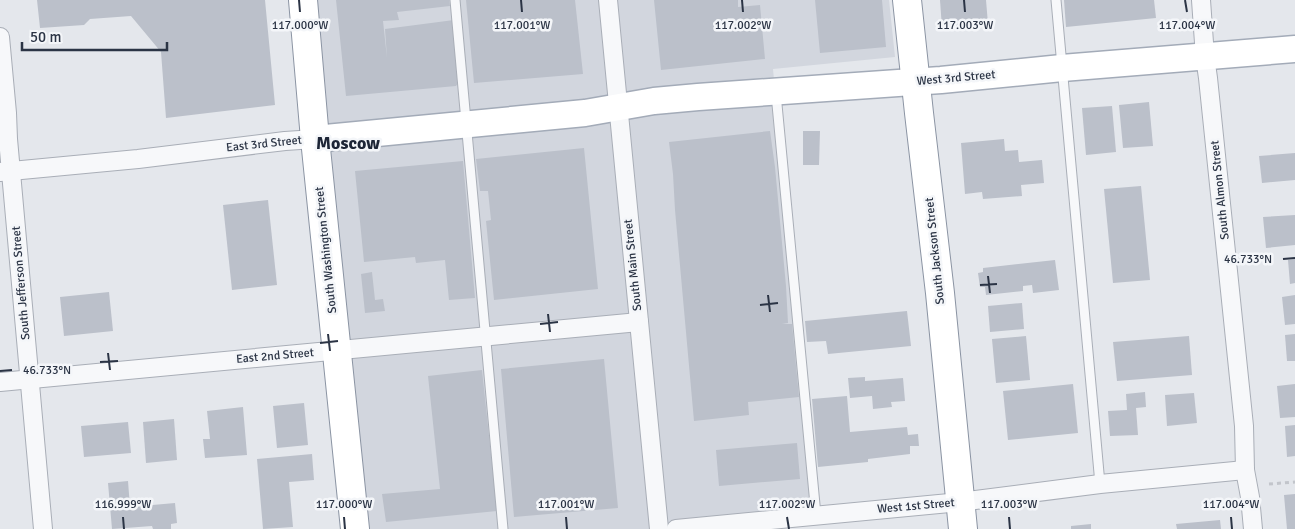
<svg xmlns="http://www.w3.org/2000/svg" width="1295" height="529" font-family="Signika,sans-serif">
<rect width="100%" height="100%" fill="#e4e7ec"/>
<path fill="#d2d6de" d="M 301,0 L 889,0 L 895,57 L 773,69 L 814,516 L 669,529 L 354,529 Z"/>
<g fill="#bbc0ca">
<path d="M 37,0 L 265,0 L 275,105 L 166,118 L 161,52 L 131,16 L 90,19 L 84,25 L 40,28 Z"/>
<path d="M 336,0 L 449,0 L 450,6 L 397,12 L 399,20 L 383,21 L 387,58 L 385,29 L 454,20 L 460,80 L 456,86 L 346,96 Z"/>
<path d="M 466,0 L 575,0 L 583,74 L 474,83 Z"/>
<path d="M 654,0 L 738,0 L 738,7 L 760,5 L 765,59 L 661,70 Z"/>
<path d="M 815,0 L 882,0 L 886,47 L 820,53 Z"/>
<path d="M 940,0 L 986,0 L 988,24 L 942,28 Z"/>
<path d="M 1064,0 L 1154,0 L 1156,18 L 1066,27 Z"/>
<path d="M 1149,102 L 1153,146 L 1123,148 L 1119,105 Z"/>
<path d="M 1112,106 L 1116,152 L 1086,155 L 1082,108 Z"/>
<path d="M 770,131 L 775,167 L 786,286 L 788,323 L 782,324 L 792,324 L 799,397 L 748,402 L 749,415 L 694,421 L 675,210 L 673,174 L 669,142 Z"/>
<path d="M 803,131 L 820,131 L 819,165 L 803,165 Z"/>
<path d="M 1004,139 L 1005,151 L 1018,150 L 1019,162 L 1042,160 L 1044,183 L 1021,185 L 1022,196 L 983,199 L 982,192 L 965,194 L 961,143 Z"/>
<path d="M 584,148 L 598,289 L 494,300 L 486,221 L 491,220 L 488,191 L 480,191 L 476,159 Z"/>
<path d="M 1295,153 L 1295,180 L 1262,183 L 1259,156 Z"/>
<path d="M 463,161 L 475,298 L 449,300 L 445,260 L 416,263 L 415,257 L 364,262 L 355,171 Z"/>
<path d="M 1141,186 L 1150,280 L 1113,283 L 1104,189 Z"/>
<path d="M 268,200 L 277,285 L 232,290 L 223,205 Z"/>
<path d="M 1295,215 L 1295,245 L 1266,248 L 1263,217 Z"/>
<path d="M 1295,259 L 1295,283 L 1290,284 L 1288,260 Z"/>
<path d="M 1055,260 L 1059,290 L 1033,293 L 1032,285 L 1023,286 L 1023,291 L 986,295 L 985,287 L 980,287 L 978,273 L 983,272 L 983,268 Z"/>
<path d="M 372,272 L 375,300 L 383,299 L 385,311 L 365,313 L 361,274 Z"/>
<path d="M 109,292 L 113,331 L 64,336 L 60,297 Z"/>
<path d="M 1295,295 L 1295,324 L 1285,325 L 1282,297 Z"/>
<path d="M 1022,303 L 1024,329 L 990,332 L 988,306 Z"/>
<path d="M 907,311 L 911,346 L 828,354 L 826,341 L 807,342 L 805,321 Z"/>
<path d="M 1295,334 L 1295,361 L 1287,361 L 1285,335 Z"/>
<path d="M 1026,336 L 1030,380 L 996,383 L 992,339 Z"/>
<path d="M 1189,336 L 1192,375 L 1117,381 L 1113,342 Z"/>
<path d="M 604,359 L 618,508 L 514,517 L 501,369 Z"/>
<path d="M 482,370 L 497,511 L 386,522 L 382,494 L 440,489 L 428,376 Z"/>
<path d="M 865,377 L 865,381 L 903,378 L 905,401 L 891,402 L 892,407 L 873,409 L 872,396 L 850,398 L 848,378 Z"/>
<path d="M 1073,384 L 1078,433 L 1008,440 L 1003,391 Z"/>
<path d="M 1295,384 L 1295,417 L 1280,418 L 1277,386 Z"/>
<path d="M 1145,392 L 1146,407 L 1136,408 L 1138,435 L 1110,436 L 1108,411 L 1127,410 L 1126,394 Z"/>
<path d="M 1194,393 L 1197,423 L 1167,426 L 1165,395 Z"/>
<path d="M 847,396 L 850,432 L 907,427 L 908,435 L 918,434 L 919,446 L 910,446 L 910,454 L 868,459 L 868,462 L 818,467 L 812,399 Z"/>
<path d="M 304,403 L 308,445 L 277,448 L 273,406 Z"/>
<path d="M 243,407 L 247,455 L 205,458 L 203,439 L 210,439 L 207,411 Z"/>
<path d="M 174,419 L 177,460 L 146,463 L 143,422 Z"/>
<path d="M 128,422 L 131,453 L 84,457 L 81,426 Z"/>
<path d="M 1295,425 L 1295,456 L 1287,457 L 1285,426 Z"/>
<path d="M 797,443 L 800,479 L 719,486 L 716,450 Z"/>
<path d="M 312,454 L 314,480 L 289,482 L 293,527 L 263,529 L 257,459 Z"/>
<path d="M 128,481 L 130,507 L 175,503 L 177,523 L 171,524 L 171,529 L 153,529 L 152,526 L 112,529 L 108,483 Z"/>
<path d="M 1295,494 L 1295,529 L 1287,529 L 1284,495 Z"/>
<path d="M 1220,520 L 1221,529 L 1177,529 L 1176,524 Z"/>
<path d="M 1091,524 L 1091,529 L 1071,529 L 1071,526 Z"/>
</g>
<g fill="none" stroke-linecap="round" stroke-linejoin="round">
<g stroke="#a9aeb7" stroke-width="11">
<g id="lane">
<path d="M 455,0 L 503,529"/>
<path d="M 1056,0 L 1100,484"/>
<path d="M 776,94 L 816,515"/>
</g>
</g>
<g stroke="#a9aeb7" stroke-width="20">
<g id="street">
<path d="M 608,0 L 659,529"/>
<path d="M 1201,0 L 1205,57 L 1208,78 L 1244,426 L 1245,470 L 1250,497 L 1253,529"/>
<path d="M 0,37 L 7,113 L 8,139 L 43,529"/>
<path d="M 0,172 L 138,159 L 285,141 L 315,139"/>
<path d="M 0,382 L 639,322"/>
<path d="M 676,529 L 960,502 L 1100,484 L 1245,470"/>
</g>
</g>
<g stroke="#a3abb8" stroke-width="29">
<path id="primary" d="M 315,139 L 585,113 L 654,101 L 698,97 L 941,80 L 1062,68 L 1295,49"/>
</g>
<g stroke="#8b94a3" stroke-width="30">
<g id="highway">
<path d="M 303,0 L 315,139 L 355,529"/>
<path d="M 907,0 L 919,113 L 940,293 L 963,529"/>
</g>
</g>
<path stroke="#c2c5cb" stroke-width="3" stroke-dasharray="4 4" stroke-linecap="butt" d="M 1269,484 L 1295,482"/>
<use href="#lane" stroke="#f7f8fa" stroke-width="9"/>
<use href="#street" stroke="#f7f8fa" stroke-width="18"/>
<use href="#primary" stroke="#fff" stroke-width="26"/>
<use href="#highway" stroke="#fff" stroke-width="28"/>
</g>
<path fill="none" stroke="#2b3445" stroke-width="2" d="M 299,0 L 300,12M 521,0 L 522,12M 742,0 L 743,12M 964,0 L 965,12M 1185,0 L 1187,12M 1283,259 L 1295,258M 988,276 L 990,293M 980,285 L 997,284M 768,295 L 770,312M 760,305 L 778,303M 548,314 L 550,332M 540,324 L 558,322M 328,334 L 330,351M 320,343 L 338,341M 108,353 L 110,370M 100,362 L 118,361M 0,371 L 12,370M 123,517 L 124,529M 344,517 L 345,529M 566,517 L 567,529M 787,517 L 789,529M 1009,517 L 1010,529M 1231,517 L 1232,529"/>
<g text-anchor="middle" dominant-baseline="central" stroke-width="5" stroke-linejoin="round" paint-order="stroke">
<g font-size="12" fill="#2b3445" stroke="#f4f6f9">
<text transform="translate(956 78) rotate(-5)">West 3rd Street</text>
<text transform="translate(264 144) rotate(-6)">East 3rd Street</text>
<text transform="translate(1220 190) rotate(-96)">South Almon Street</text>
<text transform="translate(326 250) rotate(-96)">South Washington Street</text>
<text transform="translate(935 251) rotate(-96)">South Jackson Street</text>
<text transform="translate(633 265) rotate(-96)">South Main Street</text>
<text transform="translate(21 283) rotate(-95)">South Jefferson Street</text>
<text transform="translate(275 356) rotate(-5)">East 2nd Street</text>
<text transform="translate(916 506) rotate(-5)">West 1st Street</text>
</g>
<g font-size="18" font-weight="bold" fill="#1d2536" stroke="#f4f6f9">
<text x="348" y="143">Moscow</text>
</g>
</g>
<g font-size="12" text-anchor="middle" fill="#2b3445" stroke="#f4f6f9" stroke-width="5" stroke-linejoin="round" paint-order="stroke">
<text x="300" y="29">117.000°W</text>
<text x="522" y="29">117.001°W</text>
<text x="743" y="29">117.002°W</text>
<text x="965" y="29">117.003°W</text>
<text x="1187" y="29">117.004°W</text>
<text x="1248" y="263">46.733°N</text>
<text x="47" y="374">46.733°N</text>
<text x="123" y="508">116.999°W</text>
<text x="344" y="508">117.000°W</text>
<text x="566" y="508">117.001°W</text>
<text x="787" y="508">117.002°W</text>
<text x="1009" y="508">117.003°W</text>
<text x="1231" y="508">117.004°W</text>
</g>
<path d="M22 42v8h145v-8" fill="none" stroke="#2b3445" stroke-width="2.5"/>
<text x="30" y="42" font-size="15" fill="#2b3445" stroke="#f4f6f9" stroke-width="4" paint-order="stroke">50 m</text>
</svg>
